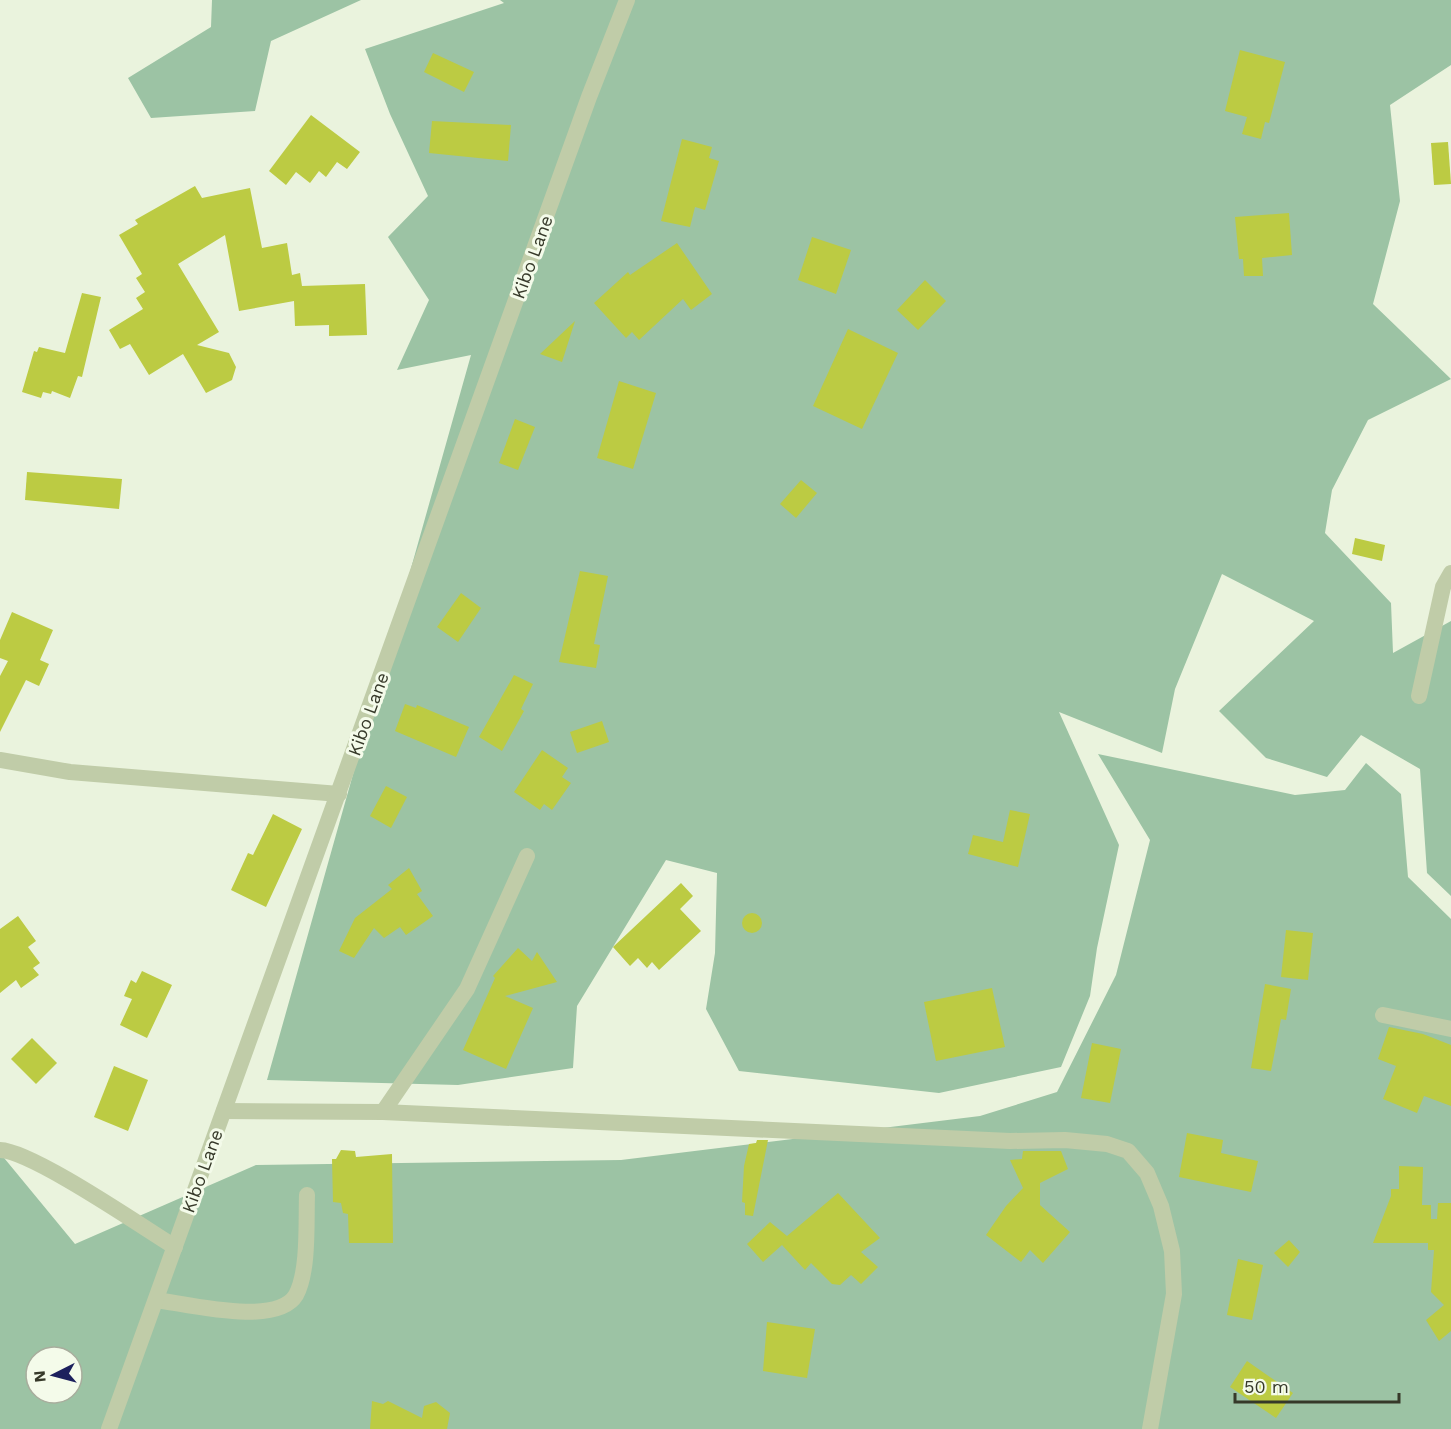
<svg xmlns="http://www.w3.org/2000/svg" width="1451" height="1429" font-family="'Work Sans',sans-serif">
<rect width="100%" height="100%" fill="#eaf3dd"/>
<g fill="#9cc3a4" fill-rule="evenodd">
<path d="M 212,0 L 361,0 L 271,41 L 255,111 L 151,118 L 128,78 L 211,27 Z"/>
<path d="M 500,0 L 1451,0 L 1451,65 L 1390,105 L 1400,201 L 1373,304 L 1451,379 L 1368,420 L 1332,490 L 1325,533 L 1391,603 L 1393,653 L 1451,621 L 1451,896 L 1427,873 L 1420,769 L 1361,735 L 1327,777 L 1266,758 L 1219,711 L 1314,621 L 1222,574 L 1175,689 L 1162,753 L 1059,712 L 1119,845 L 1097,948 L 1090,996 L 1061,1067 L 939,1093 L 739,1071 L 706,1009 L 715,953 L 717,873 L 666,860 L 577,1006 L 573,1068 L 458,1085 L 267,1080 L 471,355 L 397,370 L 429,300 L 388,237 L 428,196 L 390,114 L 365,49 L 504,3 Z"/>
<path d="M 1098,754 L 1295,795 L 1345,790 L 1366,763 L 1401,794 L 1408,877 L 1451,919 L 1451,1429 L 0,1429 L 0,1153 L 75,1244 L 256,1165 L 621,1160 L 980,1116 L 1057,1092 L 1116,975 L 1150,840 ZM 36,1357 L 72,1357 L 72,1393 L 36,1393 Z"/>
</g>
<g fill="#bccb43">
<path d="M 1240,50 L 1285,62 L 1269,123 L 1265,122 L 1261,139 L 1242,134 L 1247,117 L 1225,111 Z"/>
<path d="M 433,53 L 474,72 L 464,92 L 424,72 Z"/>
<path d="M 311,115 L 360,152 L 347,169 L 337,162 L 326,177 L 319,171 L 310,183 L 296,172 L 286,185 L 269,171 Z"/>
<path d="M 432,121 L 511,125 L 508,161 L 429,153 Z"/>
<path d="M 682,139 L 712,147 L 709,158 L 719,161 L 705,210 L 695,207 L 690,227 L 661,221 Z"/>
<path d="M 1448,142 L 1451,184 L 1434,185 L 1431,143 Z"/>
<path d="M 195,186 L 202,198 L 250,188 L 262,248 L 287,243 L 292,275 L 300,273 L 302,286 L 365,284 L 367,335 L 329,336 L 329,325 L 295,326 L 294,301 L 239,311 L 225,235 L 178,264 L 219,332 L 197,345 L 229,353 L 236,367 L 232,380 L 206,393 L 183,354 L 149,375 L 130,344 L 120,349 L 109,330 L 143,309 L 136,298 L 145,292 L 136,278 L 142,274 L 119,235 L 138,224 L 135,220 Z"/>
<path d="M 1289,213 L 1292,255 L 1262,258 L 1263,276 L 1244,276 L 1243,259 L 1239,259 L 1235,217 Z"/>
<path d="M 812,237 L 851,250 L 836,294 L 798,280 Z"/>
<path d="M 677,243 L 712,294 L 691,310 L 683,299 L 639,340 L 632,332 L 626,338 L 594,303 L 628,272 L 630,275 Z"/>
<path d="M 925,280 L 946,301 L 918,330 L 897,310 Z"/>
<path d="M 82,293 L 101,297 L 82,377 L 78,376 L 70,398 L 52,391 L 51,394 L 43,392 L 41,398 L 22,392 L 34,351 L 37,352 L 39,347 L 65,353 Z"/>
<path d="M 575,321 L 562,362 L 540,354 Z"/>
<path d="M 848,329 L 898,353 L 862,429 L 813,406 Z"/>
<path d="M 619,381 L 656,393 L 633,469 L 597,458 Z"/>
<path d="M 515,419 L 535,427 L 518,470 L 499,463 Z"/>
<path d="M 27,472 L 122,479 L 119,509 L 25,500 Z"/>
<path d="M 801,480 L 817,493 L 796,518 L 780,504 Z"/>
<path d="M 1355,538 L 1385,545 L 1382,561 L 1352,554 Z"/>
<path d="M 580,571 L 608,576 L 594,644 L 600,645 L 596,668 L 559,662 Z"/>
<path d="M 461,593 L 481,608 L 458,642 L 437,627 Z"/>
<path d="M 12,612 L 53,630 L 40,660 L 49,664 L 39,686 L 26,680 L 0,732 L 0,676 L 8,661 L 0,658 L 0,640 Z"/>
<path d="M 514,675 L 533,684 L 521,709 L 524,711 L 502,751 L 479,737 Z"/>
<path d="M 405,704 L 416,708 L 417,705 L 469,727 L 456,757 L 395,731 Z"/>
<path d="M 602,721 L 609,742 L 577,753 L 570,732 Z"/>
<path d="M 542,750 L 568,768 L 562,777 L 571,783 L 552,810 L 544,804 L 540,810 L 514,792 Z"/>
<path d="M 386,786 L 407,797 L 391,828 L 370,816 Z"/>
<path d="M 1010,810 L 1030,814 L 1018,867 L 968,854 L 973,835 L 1003,842 Z"/>
<path d="M 273,814 L 302,829 L 266,907 L 231,890 L 248,853 L 253,855 Z"/>
<path d="M 409,868 L 422,891 L 417,894 L 433,916 L 406,935 L 400,927 L 384,938 L 374,928 L 354,958 L 339,951 L 355,918 L 392,889 L 388,885 Z"/>
<path d="M 681,883 L 693,896 L 680,909 L 701,931 L 659,970 L 652,962 L 647,968 L 638,958 L 630,966 L 613,947 Z"/>
<circle cx="752" cy="923" r="10"/>
<path d="M 18,916 L 36,941 L 28,947 L 40,963 L 33,968 L 39,975 L 21,988 L 16,980 L 0,993 L 0,929 Z"/>
<path d="M 1286,930 L 1313,933 L 1308,980 L 1281,977 Z"/>
<path d="M 518,948 L 532,961 L 537,952 L 557,982 L 505,996 L 533,1008 L 506,1069 L 463,1050 L 495,978 L 493,976 Z"/>
<path d="M 142,971 L 172,985 L 147,1038 L 120,1025 L 132,999 L 124,996 L 131,980 L 136,983 Z"/>
<path d="M 1265,984 L 1291,989 L 1286,1020 L 1281,1019 L 1271,1071 L 1251,1068 Z"/>
<path d="M 992,988 L 1005,1047 L 936,1061 L 924,1002 Z"/>
<path d="M 1389,1027 L 1423,1034 L 1451,1045 L 1451,1106 L 1424,1096 L 1417,1113 L 1383,1099 L 1396,1066 L 1378,1059 Z"/>
<path d="M 32,1038 L 57,1063 L 36,1084 L 11,1059 Z"/>
<path d="M 1092,1043 L 1121,1049 L 1110,1103 L 1081,1098 Z"/>
<path d="M 114,1066 L 148,1080 L 128,1131 L 94,1117 Z"/>
<path d="M 1187,1133 L 1223,1140 L 1221,1153 L 1258,1161 L 1251,1192 L 1179,1177 Z"/>
<path d="M 757,1140 L 768,1140 L 753,1216 L 745,1215 L 745,1203 L 742,1202 L 744,1166 L 749,1144 L 756,1143 Z"/>
<path d="M 341,1150 L 355,1151 L 356,1157 L 392,1154 L 393,1243 L 349,1243 L 348,1214 L 343,1213 L 341,1203 L 333,1202 L 332,1159 L 336,1159 Z"/>
<path d="M 1023,1151 L 1061,1151 L 1068,1169 L 1040,1183 L 1040,1205 L 1070,1232 L 1043,1263 L 1030,1250 L 1021,1262 L 986,1235 L 1006,1206 L 1023,1188 L 1010,1160 L 1022,1159 Z"/>
<path d="M 1399,1166 L 1423,1167 L 1422,1205 L 1431,1205 L 1431,1219 L 1437,1219 L 1438,1203 L 1451,1203 L 1451,1331 L 1439,1341 L 1426,1320 L 1444,1305 L 1431,1292 L 1434,1250 L 1428,1250 L 1428,1243 L 1373,1243 L 1391,1196 L 1391,1189 L 1399,1189 Z"/>
<path d="M 838,1193 L 880,1238 L 861,1252 L 878,1267 L 861,1284 L 851,1275 L 840,1285 L 832,1284 L 811,1263 L 805,1270 L 782,1245 L 763,1262 L 747,1244 L 770,1222 L 787,1236 Z"/>
<path d="M 1289,1240 L 1300,1252 L 1288,1267 L 1274,1253 Z"/>
<path d="M 1238,1259 L 1263,1265 L 1252,1320 L 1227,1315 Z"/>
<path d="M 767,1322 L 815,1329 L 807,1378 L 763,1371 Z"/>
<path d="M 1247,1361 L 1293,1393 L 1276,1418 L 1230,1387 Z"/>
<path d="M 372,1401 L 383,1404 L 388,1401 L 422,1418 L 424,1406 L 436,1402 L 450,1413 L 447,1429 L 370,1429 Z"/>
</g>
<g fill="none" stroke-linecap="round" stroke-linejoin="round">
<g stroke="#c0cca8" stroke-width="16">
<path d="M 1419,696 L 1443,587 L 1451,573"/>
<path d="M 0,760 L 70,772 L 339,794"/>
<path d="M 1383,1015 L 1451,1029"/>
<path d="M 224,1111 L 383,1112 L 1010,1141 L 1065,1140 L 1107,1144 L 1128,1151 L 1147,1173 L 1161,1206 L 1172,1251 L 1174,1294 L 1150,1429"/>
<path d="M 383,1112 L 467,989 L 527,856"/>
<path d="M 0,1150 C 32,1151 141,1226 175,1247"/>
<path d="M 156,1300 C 188,1304 277,1327 296,1295 C 309,1271 306,1222 307,1195"/>
<path d="M 109,1429 L 589,97 L 627,0"/>
</g>
</g>
<g text-anchor="middle" dominant-baseline="central" stroke-width="6" stroke-linejoin="round" paint-order="stroke">
<g font-size="18" fill="#363929" stroke="#f4fbea">
<text transform="translate(532 257) rotate(-70)">Kibo Lane</text>
<text transform="translate(368 714) rotate(-70)">Kibo Lane</text>
<text transform="translate(202 1171) rotate(-70)">Kibo Lane</text>
</g>
</g>
<g transform="translate(54 1375) rotate(264)"><circle r="28" fill="#f4fbea" stroke="#a8ad9d" stroke-width="1.5"/>
<path d="M0-4.5L10 22L0 15L-10 22Z" fill="#1c205d"/>
<text y="-9" font-size="16" font-weight="bold" text-anchor="middle" fill="#363929">N</text>
</g>
<path d="M1235 1393v9h164v-9" fill="none" stroke="#363929" stroke-width="3"/>
<text x="1244" y="1393" font-size="18" fill="#363929" stroke="#f4fbea" stroke-width="4.5" paint-order="stroke">50 m</text>
</svg>
